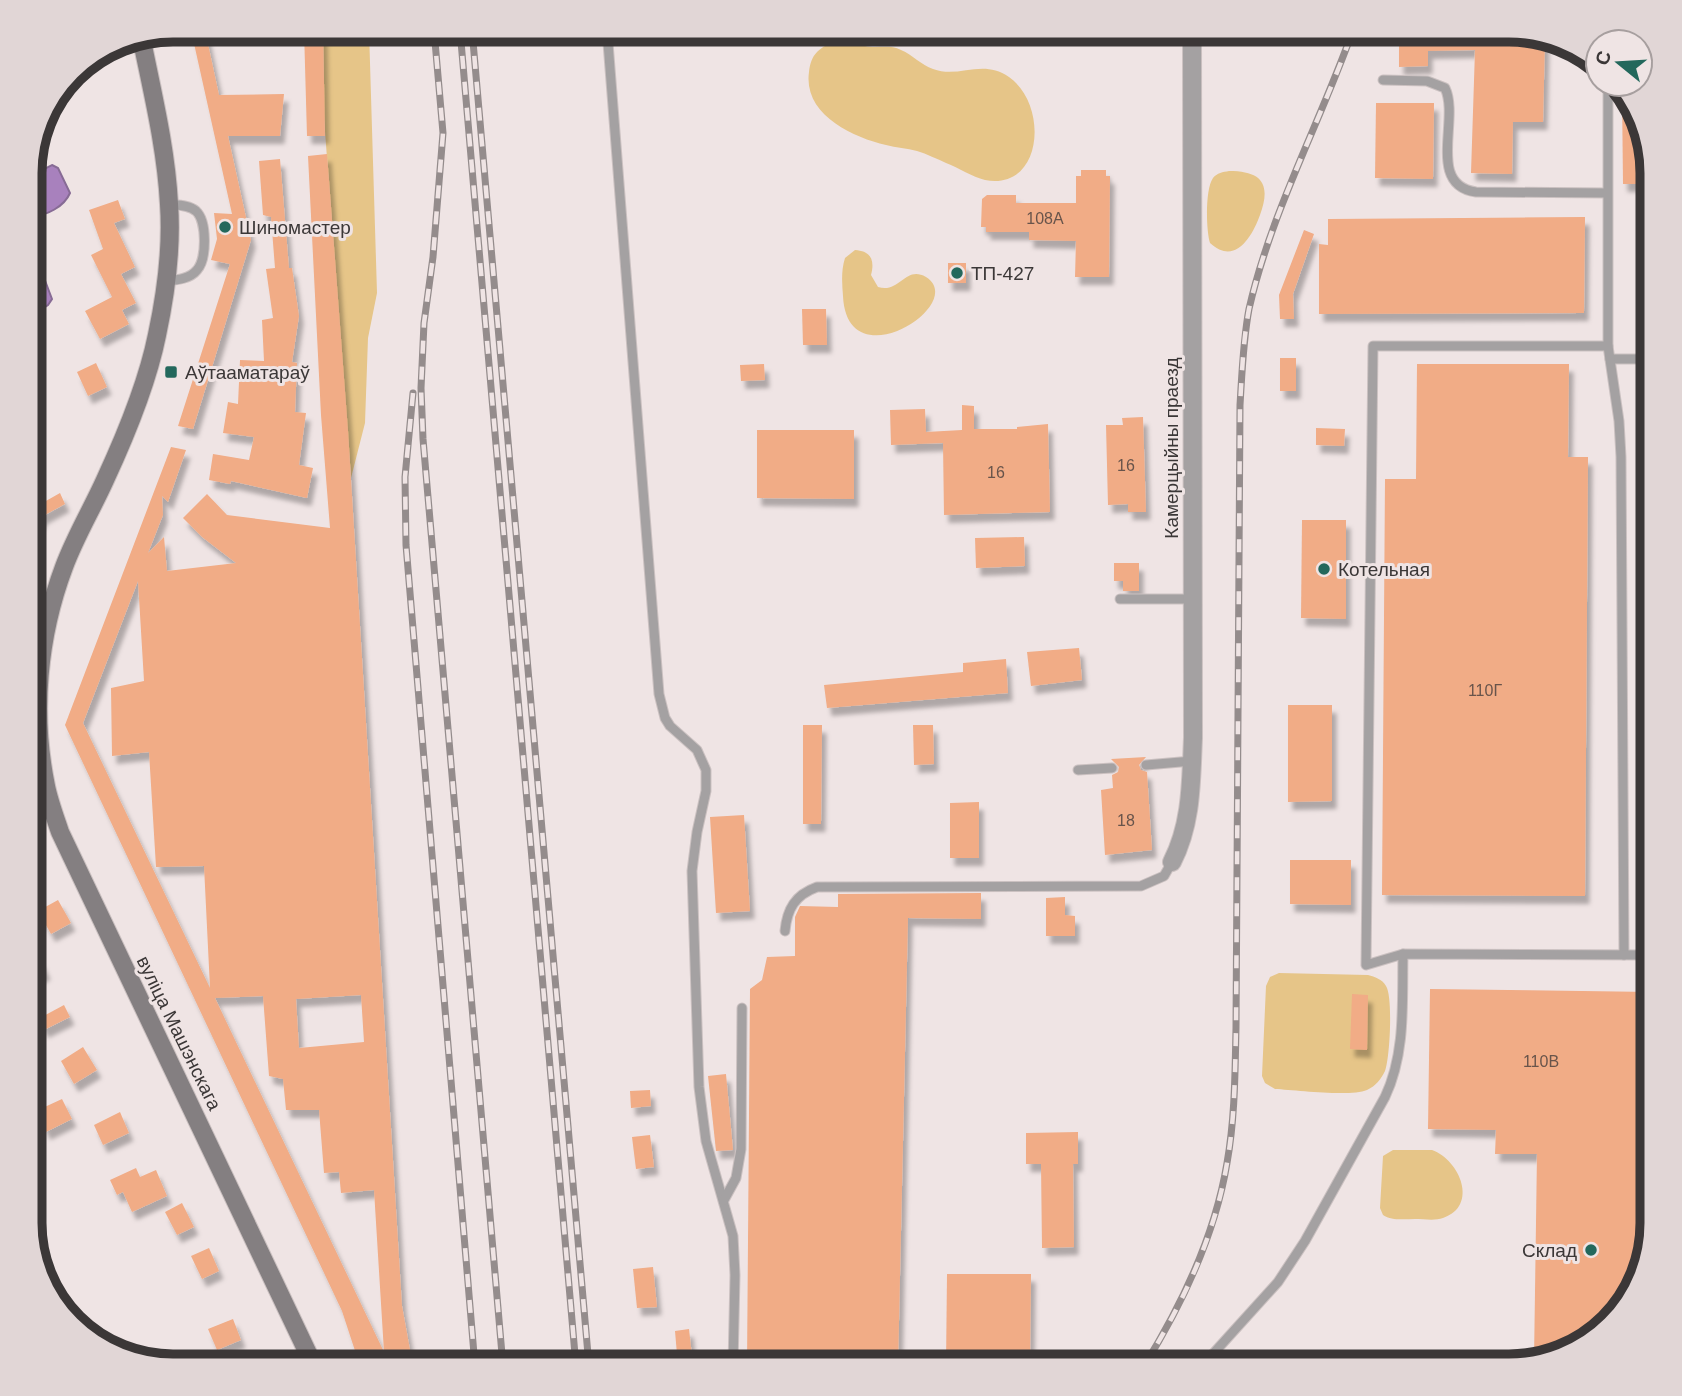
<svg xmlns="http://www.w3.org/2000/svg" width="1682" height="1396" font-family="Arial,sans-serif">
<defs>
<filter id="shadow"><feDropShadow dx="4.5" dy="8" stdDeviation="2" flood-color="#0004"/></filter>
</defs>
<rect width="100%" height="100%" fill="#efe4e4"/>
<g fill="#e6c588">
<path d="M 323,30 L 369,30 L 377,293 L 368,338 L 365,423 L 351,478 L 324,118 Z"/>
<path d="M 834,42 C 846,42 854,44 865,46 C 877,49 889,44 901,50 C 913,55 921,65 933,69 C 959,79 982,58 1009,77 C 1049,105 1043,191 985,180 C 972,177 959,168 946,163 C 937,159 927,154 917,151 C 907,148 896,148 886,145 C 852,137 803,114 809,72 C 811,55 818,48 834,42 Z"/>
<path d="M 1229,171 C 1263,171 1271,185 1260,215 C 1252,237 1235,266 1210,243 C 1206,230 1205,189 1213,178 C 1217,173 1223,172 1229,171 Z"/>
<path d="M 855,250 C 871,251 875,260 871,275 L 878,287 C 900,294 905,265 926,277 C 969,304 847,382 843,296 C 842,283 841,271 845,258 Z"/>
<path d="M 32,551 L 41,564 L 30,639 L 30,555 Z"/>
<path d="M 1279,973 L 1368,975 C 1375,977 1382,979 1386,986 C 1393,996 1390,1058 1385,1071 C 1381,1079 1376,1086 1367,1090 C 1350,1097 1296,1090 1275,1089 L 1265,1083 L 1262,1076 L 1266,986 L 1270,977 Z"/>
<path d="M 1432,1150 C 1460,1160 1479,1206 1443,1218 C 1435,1221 1424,1219 1415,1219 C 1404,1219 1392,1221 1383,1215 L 1380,1208 L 1383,1156 L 1393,1150 Z"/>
</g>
<g fill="#a881bd" stroke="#876b95" stroke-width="2">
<path d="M 52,165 L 58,168 L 70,193 C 64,207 47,215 32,217 L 30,212 L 30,176 Z"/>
<path d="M 35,270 L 41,270 L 52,299 L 48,305 L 39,311 L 30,309 L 30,272 Z"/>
</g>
<g fill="#f1ac86" fill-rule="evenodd" filter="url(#shadow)">
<path d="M 191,30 L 205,30 L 219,95 L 284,94 L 280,136 L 228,136 L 251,240 L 193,429 L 178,426 L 230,264 L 211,260 L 217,239 L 214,213 L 232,214 Z"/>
<path d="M 304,30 L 323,30 L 325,136 L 307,136 Z"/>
<path d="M 1399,30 L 1460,30 L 1461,36 L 1545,39 L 1543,122 L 1513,122 L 1512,174 L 1471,173 L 1475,50 L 1428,51 L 1428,66 L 1399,67 Z"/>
<path d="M 1622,92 L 1641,118 L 1652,173 L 1652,184 L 1623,184 Z"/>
<path d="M 1376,103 L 1434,103 L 1433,179 L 1375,178 Z"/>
<path d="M 327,154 L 348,431 L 402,1306 L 413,1366 L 360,1366 L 342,1311 L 65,725 L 171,447 L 186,450 L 168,502 L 162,496 L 163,515 L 148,553 L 164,537 L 167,571 L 236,563 L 202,537 L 183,518 L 207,494 L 227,515 L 330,528 L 321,415 L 308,156 ZM 138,581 L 144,681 L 111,688 L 112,756 L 149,752 L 156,867 L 204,866 L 210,988 L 83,723 ZM 361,995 L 364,1042 L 299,1048 L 296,999 ZM 263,996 L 269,1076 L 283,1079 L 286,1110 L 319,1110 L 324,1173 L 339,1172 L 341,1193 L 374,1190 L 384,1352 L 215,998 Z"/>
<path d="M 280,159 L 289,268 L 292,268 L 299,316 L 292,362 L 297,363 L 295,412 L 306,413 L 299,465 L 313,468 L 307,498 L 231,481 L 230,484 L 209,480 L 213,454 L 249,460 L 254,437 L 223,433 L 228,402 L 238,404 L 240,360 L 264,361 L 262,320 L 273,318 L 266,269 L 275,268 L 271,217 L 263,215 L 259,161 Z"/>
<path d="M 1081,170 L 1106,170 L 1106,176 L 1110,176 L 1109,277 L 1075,277 L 1076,241 L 1029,240 L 1029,232 L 986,232 L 986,227 L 981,227 L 982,199 L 987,195 L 1016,195 L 1016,203 L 1076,203 L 1076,176 L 1081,176 Z"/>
<path d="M 118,200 L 125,219 L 114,223 L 135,267 L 121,274 L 136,303 L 122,310 L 129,324 L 100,339 L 85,311 L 112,297 L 91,255 L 103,249 L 89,210 Z"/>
<path d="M 1585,217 L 1584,313 L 1319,314 L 1319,244 L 1328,245 L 1328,219 Z"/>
<path d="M 1304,230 L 1314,234 L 1293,294 L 1294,319 L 1280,319 L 1279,295 Z"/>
<rect x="948" y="263" width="18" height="20"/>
<path d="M 802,309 L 826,309 L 827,345 L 803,345 Z"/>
<rect x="1280" y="358" width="16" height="33"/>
<path d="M 96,363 L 107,387 L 88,396 L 77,372 Z"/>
<path d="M 764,364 L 765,380 L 741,381 L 740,365 Z"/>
<path d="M 1417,364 L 1569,364 L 1568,457 L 1588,457 L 1585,896 L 1382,895 L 1385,479 L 1416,479 Z"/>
<path d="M 962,405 L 974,406 L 974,429 L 1017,429 L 1017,427 L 1048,424 L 1050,512 L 944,515 L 943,443 L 891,445 L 890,410 L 925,409 L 926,432 L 962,430 Z"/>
<path d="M 1143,417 L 1146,512 L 1128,512 L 1128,504 L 1108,505 L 1106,425 L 1123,425 L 1122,418 Z"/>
<path d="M 1316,428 L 1345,429 L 1344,446 L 1316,445 Z"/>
<path d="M 757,430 L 854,430 L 854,499 L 757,498 Z"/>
<path d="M 60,493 L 65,504 L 43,516 L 30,540 L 30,510 Z"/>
<path d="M 1302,520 L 1346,520 L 1346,619 L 1301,618 Z"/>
<path d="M 1024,537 L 1025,566 L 976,568 L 975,538 Z"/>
<path d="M 1114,563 L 1139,563 L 1139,591 L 1123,591 L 1123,581 L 1114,581 Z"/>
<path d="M 1079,648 L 1082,680 L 1031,686 L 1027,652 Z"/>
<path d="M 1006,659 L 1008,693 L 827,708 L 824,685 L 963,672 L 963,663 Z"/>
<path d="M 1288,705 L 1332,705 L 1332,801 L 1288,802 Z"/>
<path d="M 803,725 L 822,725 L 821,824 L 803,824 Z"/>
<path d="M 913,725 L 933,725 L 934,764 L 914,765 Z"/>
<path d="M 1146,757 L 1139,765 L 1141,770 L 1147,772 L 1152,850 L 1105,855 L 1101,790 L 1113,788 L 1112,775 L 1118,772 L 1119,767 L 1111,759 Z"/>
<path d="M 979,802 L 979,858 L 950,858 L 950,803 Z"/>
<path d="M 744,815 L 750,911 L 716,913 L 710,817 Z"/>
<path d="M 1290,860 L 1351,860 L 1351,905 L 1290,904 Z"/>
<path d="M 981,893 L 981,919 L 908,918 L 898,1366 L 747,1366 L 750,989 L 762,980 L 767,957 L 795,956 L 795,917 L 800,906 L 838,907 L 838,894 Z"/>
<path d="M 1065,897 L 1065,915 L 1075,916 L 1075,936 L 1046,936 L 1046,898 Z"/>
<path d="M 58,900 L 71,923 L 51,934 L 38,911 Z"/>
<path d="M 40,959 L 46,972 L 30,980 L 30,964 Z"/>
<path d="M 1430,989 L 1652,992 L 1652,1223 L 1641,1277 L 1616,1318 L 1564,1355 L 1534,1361 L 1537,1154 L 1495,1154 L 1496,1130 L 1428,1129 Z"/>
<path d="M 1352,994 L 1368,995 L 1367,1050 L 1350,1049 Z"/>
<path d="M 64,1005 L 70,1017 L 44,1030 L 38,1019 Z"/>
<path d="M 83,1047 L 97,1070 L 74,1084 L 61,1061 Z"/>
<path d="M 726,1074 L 733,1150 L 716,1151 L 708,1076 Z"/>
<path d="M 650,1090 L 651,1106 L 631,1108 L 630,1091 Z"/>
<path d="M 62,1099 L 72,1119 L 46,1132 L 36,1111 Z"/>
<path d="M 120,1112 L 129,1133 L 103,1145 L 94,1125 Z"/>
<path d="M 1078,1132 L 1078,1164 L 1073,1164 L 1074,1247 L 1042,1248 L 1041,1164 L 1026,1164 L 1026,1133 Z"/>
<path d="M 650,1135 L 654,1167 L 636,1169 L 632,1137 Z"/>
<path d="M 136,1168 L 140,1177 L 156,1170 L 167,1196 L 132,1212 L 123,1192 L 117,1195 L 110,1180 Z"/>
<path d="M 182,1203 L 194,1227 L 177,1235 L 165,1212 Z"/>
<path d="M 209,1248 L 219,1271 L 202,1279 L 191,1256 Z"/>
<path d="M 653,1267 L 657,1307 L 637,1308 L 633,1269 Z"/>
<path d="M 947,1274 L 1031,1274 L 1030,1366 L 946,1366 Z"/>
<path d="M 233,1319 L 241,1340 L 217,1350 L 208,1329 Z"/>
<path d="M 689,1329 L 693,1365 L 678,1366 L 675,1331 Z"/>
<path d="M 1288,1352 L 1371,1354 L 1371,1366 L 1288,1366 Z"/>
</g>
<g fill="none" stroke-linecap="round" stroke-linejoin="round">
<g stroke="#cbc1c1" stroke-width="11">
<g id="service">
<path d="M 607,30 L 659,694 L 665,718 L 670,726 L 697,750 L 706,770 L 706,791 L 697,832 L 692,871 L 699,1087 L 706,1141 L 733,1236 L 735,1275 L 733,1366"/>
<path d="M 1383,80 L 1427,81 L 1445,88 C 1460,119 1426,185 1476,192 L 1607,193"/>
<path d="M 1608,84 L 1608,346"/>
<path d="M 166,281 C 176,280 190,279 197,270 C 207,259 207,221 196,211 C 189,205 177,205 169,204"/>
<path d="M 1610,359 L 1652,359"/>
<path d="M 1120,599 L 1193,599"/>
<path d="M 1146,765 L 1192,761"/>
<path d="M 1078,770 L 1112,768"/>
<path d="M 785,931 C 787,909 795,895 817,887 L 1141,886 L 1164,876 L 1172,862"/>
<path d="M 1403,954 L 1366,965 L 1373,346 L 1608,346 L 1619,421 L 1621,457 L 1624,955"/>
<path d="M 724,1200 L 736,1178 L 741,1149 L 742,1008"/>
<path d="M 1202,1366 L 1278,1282 L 1305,1241 L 1385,1097 C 1406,1053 1402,1002 1403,954 L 1652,955"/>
</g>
</g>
<g stroke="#cbc1c1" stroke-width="20">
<path id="minor" d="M 1172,862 C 1192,823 1191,781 1193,738 L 1192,30"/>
</g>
<g stroke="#cbc1c1" stroke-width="20">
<path id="secondary" d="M 141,36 C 152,91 166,147 169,204 C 172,247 166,293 157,335 C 148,380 124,439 105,480 C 92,509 75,537 64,567 C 38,636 31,713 46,786 C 49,801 55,817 60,832 L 314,1366"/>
</g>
<use href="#service" stroke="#a4a1a2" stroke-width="9"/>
<use href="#minor" stroke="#a4a1a2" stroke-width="18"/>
<use href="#secondary" stroke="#847f81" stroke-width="18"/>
<g stroke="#948c8c" stroke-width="7">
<g id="rail">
<path d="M 434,30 L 443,133 L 433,257 L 424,323 L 421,388 L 423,439 L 503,1366"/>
<path d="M 460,30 L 576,1366"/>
<path d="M 472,30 L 589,1366"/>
<path d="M 413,393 L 405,477 L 406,545 L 475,1366"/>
<path d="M 1144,1366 C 1183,1303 1215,1236 1227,1163 C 1235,1118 1235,1073 1236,1028 L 1240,405 C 1242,373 1243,341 1249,309 C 1271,212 1320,123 1353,30"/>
</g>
</g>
<use href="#rail" stroke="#efe4e4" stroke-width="4.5" stroke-dasharray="13" stroke-linecap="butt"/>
</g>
<g fill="#23685c" stroke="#efe4e4" stroke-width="2.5">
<circle cx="225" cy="227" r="7"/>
<circle cx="957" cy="273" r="7"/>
<rect x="164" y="365" width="14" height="14" rx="3.5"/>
<circle cx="1324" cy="569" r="7"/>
<circle cx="1591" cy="1250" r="7"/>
</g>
<g text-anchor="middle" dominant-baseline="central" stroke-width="6" stroke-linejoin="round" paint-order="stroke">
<g font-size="16" fill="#68544b">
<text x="1045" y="218">108А</text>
<text x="1126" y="465">16</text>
<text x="996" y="472">16</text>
<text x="1485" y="690">110Г</text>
<text x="1126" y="820">18</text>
<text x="1541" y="1061">110В</text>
</g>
<g font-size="19" fill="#3b3737" stroke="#efe4e4" text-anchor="start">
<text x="239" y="227">Шиномастер</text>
<text x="971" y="273">ТП-427</text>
<text x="185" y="372">Аўтааматараў</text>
<text x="1338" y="569">Котельная</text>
<text x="1577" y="1250" text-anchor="end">Склад</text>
</g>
<g font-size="19" fill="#3b3737" stroke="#efe4e4">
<text transform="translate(1171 448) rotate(-90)">Камерцыйны праезд</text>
<text transform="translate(179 1033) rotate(64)">вуліца Машэнскага</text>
</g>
</g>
<path d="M0 0H1682V1396H0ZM173 42H1509A131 131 0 0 1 1640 173V1223A131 131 0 0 1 1509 1354H173A131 131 0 0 1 42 1223V173A131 131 0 0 1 173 42Z" fill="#e1d6d6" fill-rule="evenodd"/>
<path fill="none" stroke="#3b3737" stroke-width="9" d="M173 42H1509A131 131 0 0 1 1640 173V1223A131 131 0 0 1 1509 1354H173A131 131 0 0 1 42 1223V173A131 131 0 0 1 173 42Z"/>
<g transform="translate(1619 63) rotate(288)"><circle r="33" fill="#efe4e4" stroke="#a79f9f" stroke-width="2"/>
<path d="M0-5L12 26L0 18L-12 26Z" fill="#23685c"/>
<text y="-10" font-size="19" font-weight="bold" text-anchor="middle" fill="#3b3737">С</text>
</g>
</svg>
